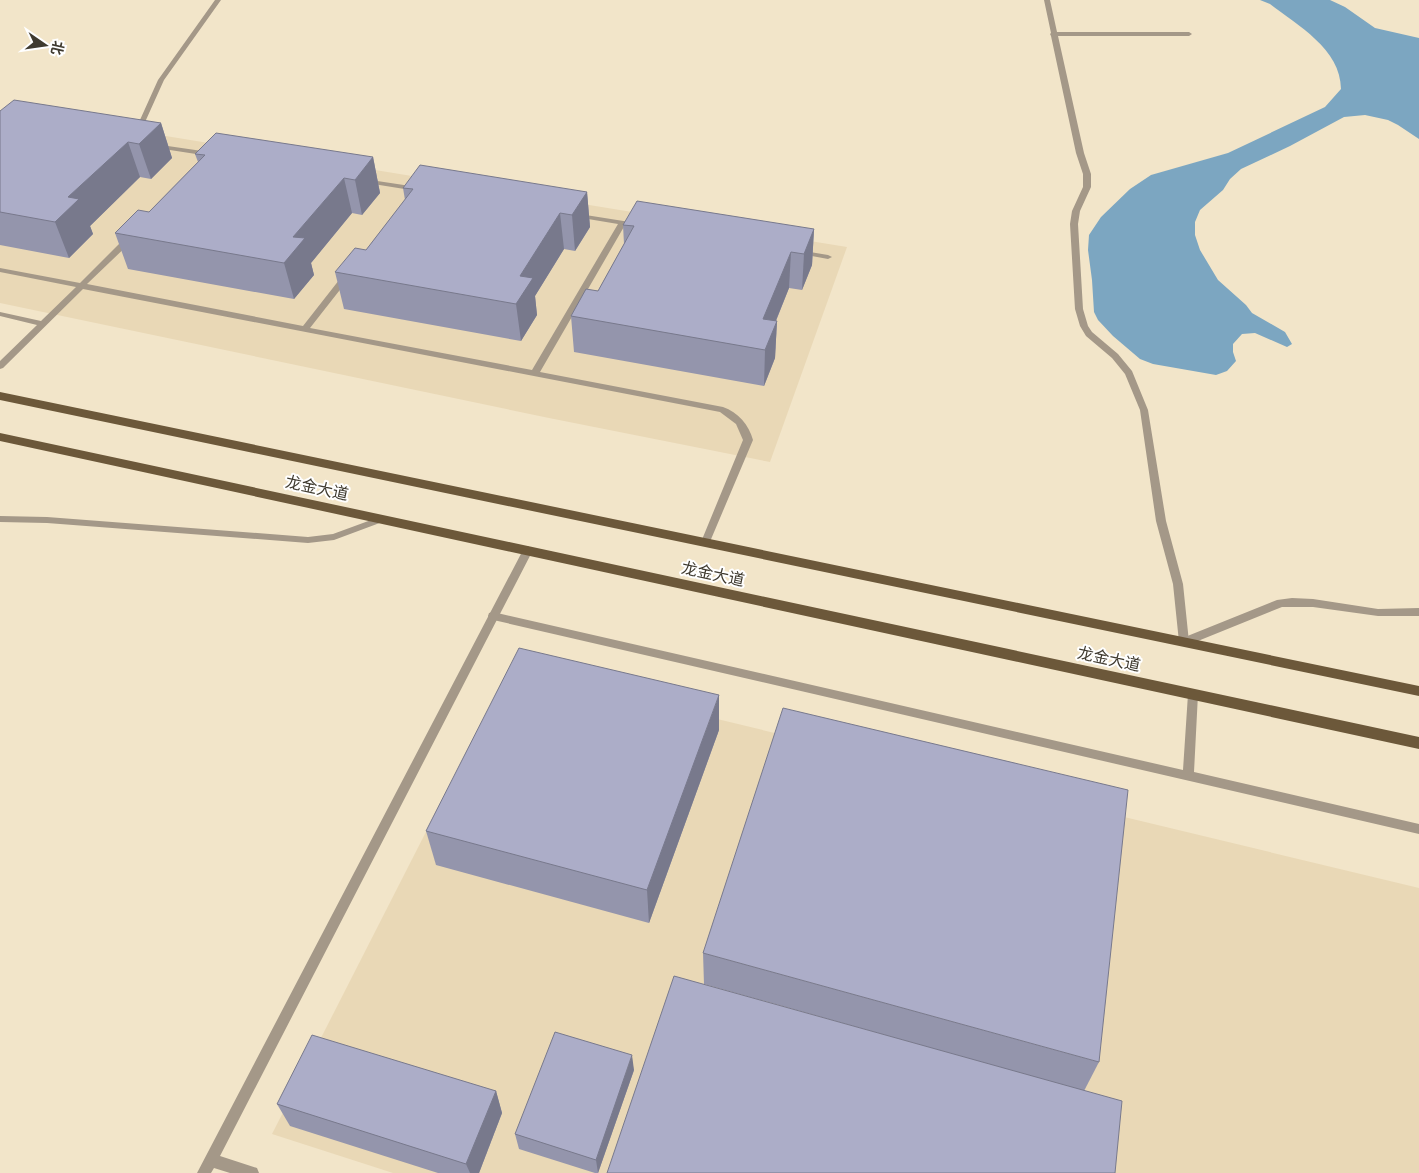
<svg xmlns="http://www.w3.org/2000/svg" width="1419" height="1173" font-family="'Public Sans','Noto Sans SC',sans-serif">
<rect width="100%" height="100%" fill="#f2e5c9"/>
<g fill="#e9d8b6">
<path d="M 19,112 L 847,247 L 770,462 L 549,418 L 0,303 L 0,129 Z"/>
<path d="M 509,669 L 1419,888 L 1419,1173 L 393,1173 L 272,1134 Z"/>
</g>
<path fill="#7ca6c1" d="M 1260,0 L 1330,0 L 1345,7 L 1375,28 L 1419,38 L 1419,139 L 1398,125 L 1388,120 L 1365,115 L 1344,117 L 1290,146 L 1241,169 L 1230,179 L 1223,190 L 1200,210 L 1195,222 L 1195,235 L 1200,250 L 1218,280 L 1246,305 L 1252,313 L 1285,332 L 1292,344 L 1287,347 L 1255,333 L 1242,334 L 1233,344 L 1233,352 L 1236,361 L 1227,371 L 1216,375 L 1153,364 L 1140,359 L 1113,336 L 1098,320 L 1094,312 L 1092,280 L 1088,250 L 1089,235 L 1101,217 L 1130,189 L 1151,175 L 1228,153 L 1325,107 L 1341,89 C 1341,49 1297,25 1270,4 Z"/>
<g fill="none" stroke-linecap="round" stroke-linejoin="round">
<g fill="#a49888" fill-rule="evenodd">
<path d="M 215,0 L 221,0 L 164,80 L 141,131 L 136,132 L 135,131 L 158,80 Z"/>
<path d="M 1044,0 L 1050,0 L 1057,32 L 1189,32 L 1192,34 L 1189,36 L 1058,36 L 1084,153 L 1091,174 L 1091,187 L 1080,211 L 1078,224 L 1083,309 L 1088,326 L 1092,332 L 1118,354 L 1132,371 L 1148,410 L 1166,521 L 1183,584 L 1189,642 L 1188,645 L 1180,645 L 1179,642 L 1173,584 L 1156,521 L 1140,410 L 1125,374 L 1112,358 L 1086,336 L 1080,326 L 1075,309 L 1070,224 L 1072,211 L 1083,187 L 1083,174 L 1076,153 L 1051,36 L 1050,34 L 1051,33 Z"/>
<path d="M 154,144 L 209,152 L 213,154 L 209,156 L 157,148 L 153,146 Z"/>
<path d="M 364,179 L 417,187 L 421,189 L 417,191 L 367,183 L 363,181 Z"/>
<path d="M 573,213 L 636,223 L 640,225 L 636,227 L 625,225 L 540,372 L 723,407 C 738,412 749,425 753,440 L 709,544 L 703,544 L 701,542 L 743,440 L 736,424 L 720,412 L 83,289 L 3,368 L 0,369 L 0,361 L 37,325 L 0,316 L 0,312 L 41,321 L 76,287 L 0,272 L 0,268 L 80,283 L 127,236 L 133,236 L 133,240 L 87,284 L 303,326 L 343,275 L 346,275 L 350,277 L 310,328 L 532,370 L 618,224 L 576,217 L 572,215 Z"/>
<path d="M 798,250 L 828,255 L 832,257 L 828,259 L 801,254 L 798,254 Z"/>
<path d="M 493,612 L 1183,770 L 1188,694 L 1189,691 L 1197,691 L 1198,694 L 1194,772 L 1419,824 L 1419,834 L 489,619 L 488,616 L 489,613 Z"/>
</g>
<g fill="#a49888" fill-rule="evenodd">
<path d="M 0,516 L 47,517 L 308,537 L 333,534 L 382,516 L 387,519 L 385,521 L 334,540 L 308,543 L 47,523 L 0,522 Z"/>
<path d="M 528,546 L 533,550 L 220,1156 L 257,1168 L 259,1173 L 230,1173 L 214,1168 L 211,1173 L 197,1173 L 523,550 Z"/>
<path d="M 1292,598 L 1313,599 L 1378,609 L 1419,608 L 1419,616 L 1378,616 L 1313,607 L 1282,607 L 1188,645 L 1180,645 L 1179,642 L 1180,639 L 1277,600 Z"/>
</g>
<g fill="#6c583a" fill-rule="evenodd">
<path d="M 0,392 L 1419,686 L 1419,696 L 0,400 Z"/>
<path d="M 0,433 L 1419,737 L 1419,749 L 0,441 Z"/>
</g>
</g>
<g fill="#9495ac">
<path d="M 0,111 L 161,123 L 172,158 L 151,179 L 140,177 L 90,226 L 93,234 L 69,258 L 0,245 Z"/>
<path d="M 195,154 L 373,157 L 380,193 L 362,215 L 352,213 L 311,263 L 314,275 L 294,299 L 128,269 L 115,233 L 149,212 L 198,162 Z"/>
<path d="M 403,188 L 587,192 L 590,227 L 575,251 L 564,249 L 535,296 L 537,315 L 521,341 L 344,309 L 335,272 L 366,250 L 405,200 Z"/>
<path d="M 623,225 L 814,229 L 812,265 L 802,290 L 789,288 L 776,321 L 777,321 L 775,358 L 764,386 L 574,352 L 571,316 L 598,291 L 624,244 Z"/>
<path d="M 719,730 L 649,923 L 436,865 L 426,831 Z"/>
<path d="M 703,953 L 1099,1062 L 1084,1091 L 704,984 Z"/>
<path d="M 634,1070 L 598,1173 L 595,1173 L 519,1149 L 515,1134 Z"/>
<path d="M 496,1091 L 502,1113 L 479,1173 L 438,1173 L 290,1126 L 277,1104 Z"/>
</g>
<g fill="#78798c">
<path d="M 161,123 L 172,158 L 151,179 L 139,144 Z"/>
<path d="M 128,142 L 140,177 L 90,226 L 93,234 L 69,258 L 55,222 L 68,197 Z"/>
<path d="M 373,157 L 380,193 L 362,215 L 355,180 Z"/>
<path d="M 344,178 L 352,213 L 311,263 L 314,275 L 294,299 L 284,263 L 293,237 Z"/>
<path d="M 587,192 L 590,227 L 575,251 L 572,215 Z"/>
<path d="M 560,213 L 564,249 L 535,296 L 537,315 L 521,341 L 516,304 L 520,276 Z"/>
<path d="M 814,229 L 812,265 L 802,290 L 804,254 Z"/>
<path d="M 791,252 L 789,288 L 764,350 L 763,319 Z"/>
<path d="M 777,321 L 775,358 L 764,386 L 765,350 Z"/>
<path d="M 719,695 L 719,730 L 649,923 L 647,890 Z"/>
<path d="M 632,1055 L 634,1070 L 598,1173 L 596,1160 Z"/>
<path d="M 496,1091 L 502,1113 L 479,1173 L 470,1173 L 466,1164 Z"/>
</g>
<g fill="#acadc8" stroke="#78798c">
<path d="M 14,100 L 161,123 L 139,144 L 128,142 L 68,197 L 79,199 L 55,222 L 0,212 L 0,111 Z"/>
<path d="M 216,133 L 373,157 L 355,180 L 344,178 L 293,237 L 305,238 L 284,263 L 115,233 L 138,210 L 149,212 L 205,155 L 195,154 Z"/>
<path d="M 420,165 L 587,192 L 572,215 L 560,213 L 520,276 L 533,278 L 516,304 L 335,272 L 355,248 L 366,250 L 413,189 L 403,188 Z"/>
<path d="M 637,201 L 814,229 L 804,254 L 791,252 L 763,319 L 777,321 L 765,350 L 571,316 L 586,289 L 598,291 L 634,226 L 623,225 Z"/>
<path d="M 519,648 L 719,695 L 647,890 L 426,831 Z"/>
<path d="M 783,708 L 1128,790 L 1099,1062 L 703,953 Z"/>
<path d="M 674,976 L 1122,1101 L 1115,1173 L 607,1173 Z"/>
<path d="M 555,1032 L 632,1055 L 596,1160 L 515,1134 Z"/>
<path d="M 312,1035 L 496,1091 L 466,1164 L 277,1104 Z"/>
</g>
<g text-anchor="middle" dominant-baseline="central" stroke-width="4" stroke-linejoin="round" paint-order="stroke">
<g font-size="16" fill="#3f3a2f" stroke="#fff">
<text transform="translate(317 488) rotate(12)">龙金大道</text>
<text transform="translate(713 574) rotate(12)">龙金大道</text>
<text transform="translate(1109 659) rotate(12)">龙金大道</text>
</g>
</g>
<g transform="translate(45 45) rotate(103)" stroke="#ffffff" stroke-width="4" paint-order="stroke">
<path d="M0-4L9 19L0 12L-9 19Z" fill="#3f3a2f"/>
<text y="-8" font-size="14" font-weight="bold" text-anchor="middle" fill="#3f3a2f">北</text>
</g>
</svg>
